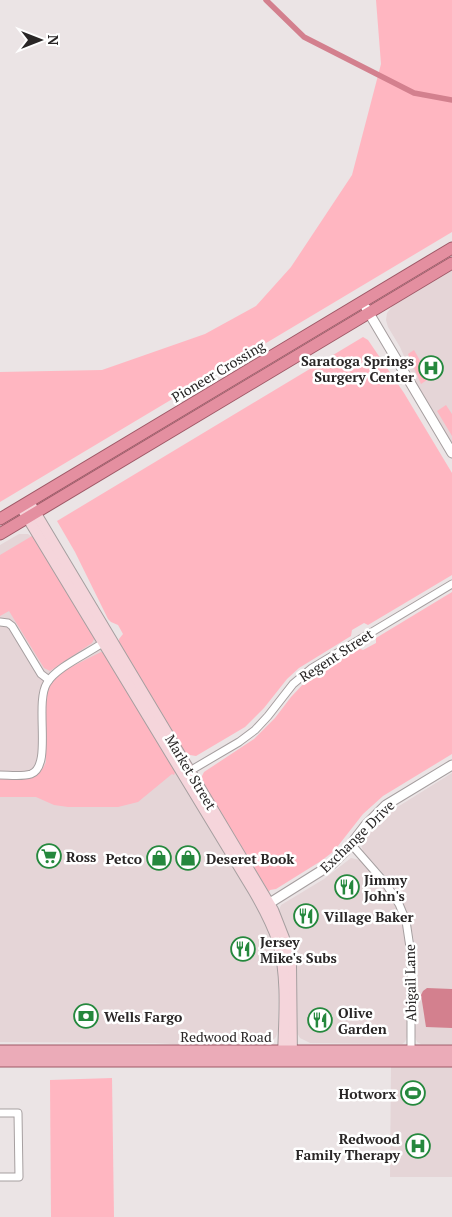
<svg xmlns="http://www.w3.org/2000/svg" width="452" height="1217" font-family="'PT Serif',serif">
<rect width="100%" height="100%" fill="#ebe4e5"/>
<g fill="#e5d5d7">
<path d="M 452,270 L 452,444 L 418,388 L 400,347 L 388,327 L 386,320 L 387,313 L 394,304 Z"/>
<path d="M 19,534 L 28,534 L 35,539 L 255,900 L 268,925 L 279,963 L 278,1031 L 276,1037 L 270,1043 L 260,1046 L 206,1046 L 155,1043 L 0,1042 L 0,545 Z"/>
<path d="M 452,773 L 452,1044 L 421,1044 L 417,1042 L 415,1037 L 415,959 L 414,941 L 409,917 L 398,893 L 390,881 L 363,851 L 361,844 L 372,829 L 391,811 Z"/>
<path d="M 351,858 L 360,860 L 381,883 L 394,903 L 403,926 L 407,953 L 407,1037 L 405,1042 L 402,1044 L 310,1043 L 300,1038 L 296,1031 L 279,910 L 281,905 L 324,879 Z"/>
<path d="M 391,1067 L 452,1067 L 452,1177 L 390,1177 Z"/>
</g>
<g fill="#ffb6c1">
<path d="M 376,0 L 452,0 L 452,232 L 0,502 L 0,372 L 102,370 L 205,334 L 256,306 L 291,267 L 352,175 L 381,64 Z"/>
<path d="M 363,337 L 368,340 L 404,393 L 452,473 L 452,575 L 368,625 L 364,623 L 352,630 L 351,636 L 299,668 L 287,679 L 264,708 L 245,727 L 196,756 L 190,755 L 187,757 L 119,644 L 119,639 L 123,634 L 118,625 L 111,622 L 108,619 L 75,552 L 57,521 Z"/>
<path d="M 414,350 L 430,378 L 421,384 L 408,354 Z"/>
<path d="M 446,405 L 452,414 L 452,436 L 437,411 Z"/>
<path d="M 32,536 L 36,540 L 95,637 L 92,643 L 50,671 L 44,668 L 9,611 L 0,616 L 0,555 Z"/>
<path d="M 452,592 L 452,754 L 383,796 L 363,814 L 334,851 L 321,861 L 276,889 L 270,890 L 269,892 L 200,778 L 202,776 L 204,772 L 254,739 L 275,718 L 291,697 L 306,681 L 358,648 L 363,650 L 376,643 L 376,638 Z"/>
<path d="M 101,652 L 106,653 L 176,770 L 174,775 L 172,774 L 138,802 L 118,807 L 68,807 L 54,805 L 36,797 L 0,797 L 0,778 C 17,777 39,782 46,762 L 46,700 L 50,684 L 58,675 L 67,669 Z"/>
<path d="M 112,1078 L 114,1217 L 51,1217 L 50,1080 Z"/>
</g>
<path fill="#d3808e" d="M 427,988 L 452,989 L 452,1028 L 426,1027 L 421,995 L 423,991 Z"/>
<g fill="none" stroke-linecap="round" stroke-linejoin="round">
<path stroke="#d3808e" stroke-width="5.5" d="M 266,0 L 304,37 L 414,93 L 452,100"/>
<g stroke="#a69fa0" stroke-width="9">
<g id="minor">
<path d="M 0,622 L 8,623 L 12,626 L 41,674 L 49,680"/>
<path d="M 188,772 L 239,742 L 255,730 L 268,716 L 293,684 L 312,668 L 452,584"/>
<path d="M 0,775 C 9,775 22,777 31,774 C 53,766 34,704 47,683 C 56,667 91,652 107,640"/>
<path d="M 351,844 L 386,884 L 399,904 L 406,921 L 411,954 L 411,1051"/>
<path d="M 0,1113 L 18,1113 L 19,1177 L 0,1177"/>
</g>
</g>
<g stroke="#a69fa0" stroke-width="11">
<g id="tertiary">
<path d="M 366,308 L 452,453"/>
<path d="M 265,906 L 332,864 L 348,848 L 365,826 L 386,805 L 452,765"/>
</g>
</g>
<g stroke="#a69fa0" stroke-width="12">
<g id="secondary">
<path d="M 32,507 L 273,910 L 284,938 L 291,965 L 292,1058"/>
<path d="M 24,512 L 253,890 C 263,907 272,924 278,942 C 288,979 284,1020 283,1057"/>
</g>
</g>
<g stroke="#9e5866" stroke-width="13">
<g id="primary">
<path d="M 0,1051 L 452,1051"/>
<path d="M 0,1061 L 452,1061"/>
</g>
</g>
<g stroke="#9e5866" stroke-width="13">
<g id="trunk">
<path d="M 0,519 L 452,248"/>
<path d="M 0,534 L 452,263"/>
</g>
</g>
<use href="#minor" stroke="#fff" stroke-width="7"/>
<use href="#tertiary" stroke="#fff" stroke-width="9"/>
<use href="#secondary" stroke="#f5d5db" stroke-width="10"/>
<use href="#primary" stroke="#ebabb8" stroke-width="11"/>
<use href="#trunk" stroke="#e48fa0" stroke-width="11"/>
</g>
<defs>
<g id="hospital-ring" transform="scale(1.25)"><circle r="9.5" fill="#fff" stroke="#25883d" stroke-width="1.5"/><path d="M-5-5h3v3.5h4V-5h3V5h-3V1.5h-4V5h-3Z" fill="#25883d"/></g>
<g id="supermarket-ring" transform="scale(1.25)"><circle r="9.5" fill="#fff" stroke="#25883d" stroke-width="1.5"/><path d="M-6-5.5h2.5l.6 2H6L4.5 2H-2.5L-4.4-4H-6ZM-1.5 3.2a1.3 1.3 0 1 0 .1 0ZM3 3.2a1.3 1.3 0 1 0 .1 0Z" fill="#25883d"/></g>
<g id="shop-ring" transform="scale(1.25)"><circle r="9.5" fill="#fff" stroke="#25883d" stroke-width="1.5"/><path d="M-5-2.5h2.3a2.7 3.5 0 0 1 5.4 0H5L5.5 6h-11ZM-1.5-2.5h3a1.5 2.3 0 0 0-3 0Z" fill="#25883d"/></g>
<g id="restaurant-ring" transform="scale(1.25)"><circle r="9.5" fill="#fff" stroke="#25883d" stroke-width="1.5"/><path d="M-5-6h1v4h1v-4h1v4h1v-4h1v5L-1.5 .5V6h-2V.5L-5-1ZM5-6V6H3V1.5H1.5Q1.5-4 5-6Z" fill="#25883d"/></g>
<g id="bank-ring" transform="scale(1.25)"><circle r="9.5" fill="#fff" stroke="#25883d" stroke-width="1.5"/><path d="M-6-4H6V4H-6ZM0-2.3a2.3 2.3 0 1 0 0 4.6a2.3 2.3 0 1 0 0-4.6Z" fill="#25883d"/></g>
<g id="stadium-ring" transform="scale(1.25)"><circle r="9.5" fill="#fff" stroke="#25883d" stroke-width="1.5"/><path d="M0-5a6.5 5 0 1 0 0 10a6.5 5 0 1 0 0-10ZM-3.5-1.8h7v3.6h-7Z" fill="#25883d"/></g>
</defs>
<g fill-rule="evenodd">
<use href="#hospital-ring" x="431" y="368"/>
<use href="#supermarket-ring" x="49" y="856"/>
<use href="#shop-ring" x="159" y="858"/>
<use href="#shop-ring" x="188" y="858"/>
<use href="#restaurant-ring" x="347" y="887"/>
<use href="#restaurant-ring" x="306" y="916"/>
<use href="#restaurant-ring" x="243" y="949"/>
<use href="#bank-ring" x="86" y="1016"/>
<use href="#restaurant-ring" x="320" y="1020"/>
<use href="#stadium-ring" x="413" y="1093"/>
<use href="#hospital-ring" x="418" y="1146"/>
</g>
<g text-anchor="middle" dominant-baseline="central" stroke-width="5" stroke-linejoin="round" paint-order="stroke">
<g font-size="14" font-weight="bold" fill="#292626" stroke="#fff" text-anchor="start">
<text x="414" y="360" text-anchor="end">Saratoga Springs<tspan x="414" dy="16">Surgery Center</tspan></text>
<text x="66" y="856">Ross</text>
<text x="142" y="858" text-anchor="end">Petco</text>
<text x="206" y="858">Deseret Book</text>
<text x="364" y="879">Jimmy<tspan x="364" dy="16">John's</tspan></text>
<text x="324" y="916">Village Baker</text>
<text x="260" y="941">Jersey<tspan x="260" dy="16">Mike's Subs</tspan></text>
<text x="338" y="1012">Olive<tspan x="338" dy="16">Garden</tspan></text>
<text x="104" y="1016">Wells Fargo</text>
<text x="396" y="1093" text-anchor="end">Hotworx</text>
<text x="400" y="1138" text-anchor="end">Redwood<tspan x="400" dy="16">Family Therapy</tspan></text>
</g>
<g font-size="14" fill="#292626" stroke="#fff">
<text transform="translate(218 371) rotate(-31)">Pioneer Crossing</text>
<text transform="translate(336 655) rotate(-33)">Regent Street</text>
<text transform="translate(191 772) rotate(59)">Market Street</text>
<text transform="translate(357 836) rotate(-44)">Exchange Drive</text>
<text transform="translate(410 983) rotate(-91)">Abigail Lane</text>
<text x="226" y="1036">Redwood Road</text>
</g>
</g>
<g transform="translate(40 40) rotate(90)" stroke="#ffffff" stroke-width="4" paint-order="stroke">
<path d="M0-4L9 19L0 12L-9 19Z" fill="#292626"/>
<text y="-8" font-size="14" font-weight="bold" text-anchor="middle" fill="#292626">N</text>
</g>
</svg>
